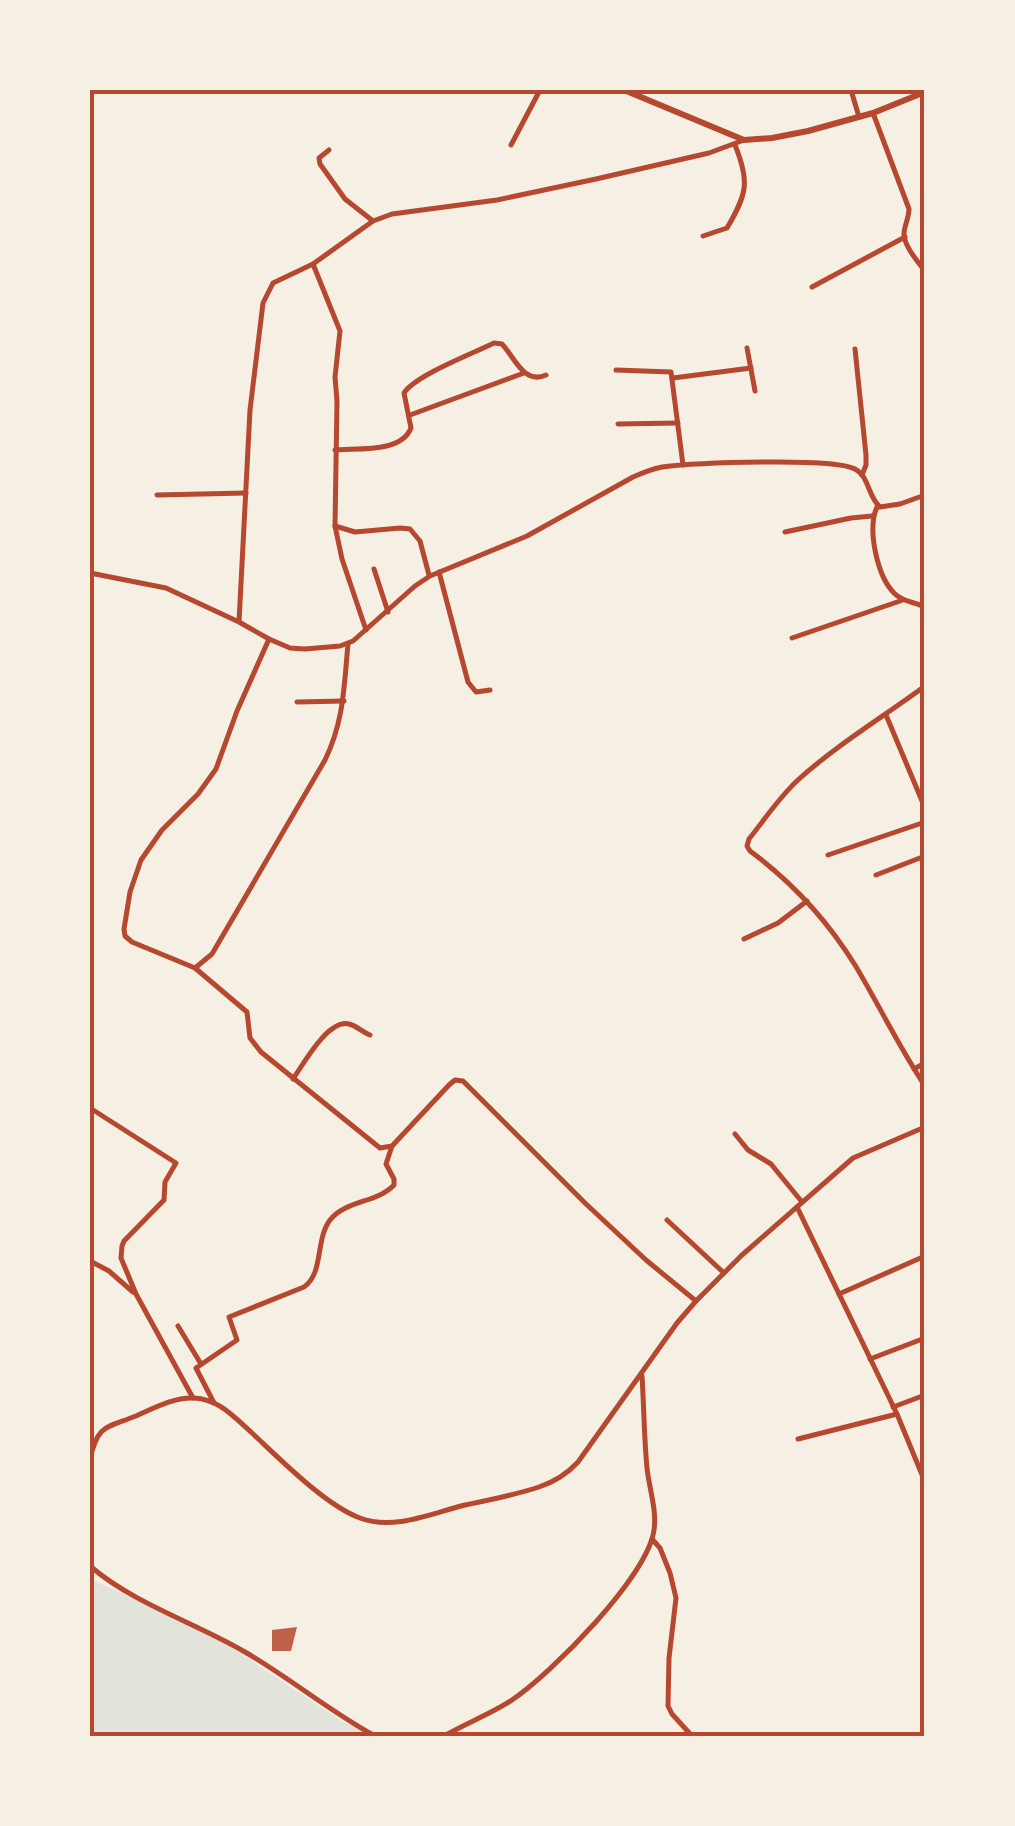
<svg xmlns="http://www.w3.org/2000/svg" width="1015" height="1826" font-family="'Sofia Sans Condensed',sans-serif">
<rect width="100%" height="100%" fill="#f6efe4"/>
<path fill="#e2e4dc" d="M 90,1579 L 207,1631 L 343,1722 L 388,1736 L 90,1736 Z"/>
<path fill="#bf614a" d="M 297,1627 L 291,1651 L 272,1651 L 272,1630 Z"/>
<g fill="none" stroke-linecap="round" stroke-linejoin="round">
<g stroke="#b5482f" stroke-width="5">
<path d="M 851,90 L 859,117"/>
<path d="M 873,113 L 909,209 C 909,218 904,226 904,234 C 904,246 918,262 925,271"/>
<path d="M 511,145 L 540,90"/>
<path d="M 329,150 L 319,158 L 320,164 L 345,199 L 373,221"/>
<path d="M 703,236 L 727,228 C 747,194 750,182 735,145"/>
<path d="M 313,264 L 340,331 L 335,377 L 337,401 L 335,526 L 342,559 L 366,630"/>
<path d="M 812,287 L 905,237"/>
<path d="M 747,348 L 755,391"/>
<path d="M 855,349 L 866,455 L 866,465 L 862,475"/>
<path d="M 616,370 L 671,372 L 683,465"/>
<path d="M 673,378 L 751,368"/>
<path d="M 410,415 L 524,373"/>
<path d="M 618,424 L 678,423"/>
<path d="M 335,450 C 359,448 401,453 411,428 L 404,393 C 416,375 472,354 494,343 L 502,344 C 515,358 524,385 546,375"/>
<path d="M 157,495 L 246,493"/>
<path d="M 877,507 C 867,529 877,577 895,594 C 903,602 915,602 925,607"/>
<path d="M 335,526 L 355,532 L 400,528 L 410,529 L 420,541 L 429,575"/>
<path d="M 785,532 L 851,518 L 872,516"/>
<path d="M 374,569 L 388,612"/>
<path d="M 439,572 L 468,682 L 476,692 L 490,690"/>
<path d="M 90,573 L 166,588 L 239,622 L 269,639 L 290,648 L 305,649 L 340,646 L 353,641 L 415,586 L 430,576 L 527,536 L 633,477 C 642,473 652,469 662,467 C 692,463 834,457 855,469 C 869,476 868,497 880,507 L 900,504 L 925,495"/>
<path d="M 239,622 L 250,410 L 263,303 L 273,283 L 313,264 L 373,221 L 392,214 L 497,200 L 596,179 L 709,153 L 744,140"/>
<path d="M 792,638 L 903,600"/>
<path d="M 269,639 L 237,711 L 216,769 L 198,794 L 162,830 L 141,860 L 130,892 L 124,929 L 125,936 L 132,942 L 195,968 L 247,1012 L 250,1038 L 261,1052 L 380,1148 L 392,1146 L 449,1085 L 455,1080 L 463,1081 L 585,1203 L 646,1260 L 696,1301"/>
<path d="M 925,686 C 883,717 838,744 799,779 C 780,796 765,819 749,839 L 747,846 L 750,851 C 792,882 827,920 855,965 C 879,1005 899,1047 925,1086"/>
<path d="M 297,702 L 344,701"/>
<path d="M 886,715 L 925,808"/>
<path d="M 828,855 L 925,822"/>
<path d="M 876,875 L 925,856"/>
<path d="M 744,939 L 778,923 L 807,901"/>
<path d="M 195,968 L 212,954 L 325,760 C 344,721 344,686 348,644"/>
<path d="M 914,1069 L 925,1063"/>
<path d="M 293,1079 C 304,1063 328,1019 349,1024 C 357,1026 362,1032 370,1035"/>
<path d="M 90,1108 L 176,1163 L 165,1182 L 164,1200 L 124,1241 L 122,1246 L 121,1258 L 136,1294 L 193,1398"/>
<path d="M 735,1134 L 748,1150 L 771,1164 L 802,1202"/>
<path d="M 797,1207 L 897,1414 L 925,1482"/>
<path d="M 667,1220 L 724,1273"/>
<path d="M 90,1261 L 109,1271 L 133,1292"/>
<path d="M 839,1294 L 925,1256"/>
<path d="M 178,1326 L 201,1364"/>
<path d="M 870,1359 L 925,1338"/>
<path d="M 214,1403 L 196,1368 L 237,1340 L 229,1317 L 304,1287 C 324,1273 315,1240 330,1220 C 346,1200 377,1203 394,1185 L 394,1179 L 386,1164 L 392,1146"/>
<path d="M 893,1407 L 925,1395"/>
<path d="M 798,1439 L 897,1414"/>
<path d="M 90,1459 C 98,1424 106,1428 136,1416 C 154,1408 174,1397 194,1398 C 219,1399 235,1418 252,1433 C 280,1459 325,1505 360,1518 C 394,1531 432,1513 465,1505 C 489,1500 515,1495 539,1487 C 554,1482 567,1474 578,1462 L 677,1323 L 696,1301 L 742,1255 L 853,1158 L 925,1127"/>
<path d="M 652,1539 L 660,1548 L 670,1573 L 676,1598 L 669,1658 L 668,1706 L 672,1714 L 692,1736"/>
<path d="M 90,1566 C 134,1604 196,1623 245,1652 C 290,1678 329,1711 375,1736"/>
<path d="M 444,1736 C 466,1723 491,1714 512,1700 C 551,1674 648,1576 654,1530 C 657,1510 649,1488 647,1468 C 644,1437 644,1407 642,1376"/>
</g>
<path stroke="#b5482f" stroke-width="6" d="M 624,90 L 744,140 L 772,138 L 808,131 L 873,113 L 925,92"/>
</g>
<rect width="1015" height="1826" fill="none" stroke="#f6efe4" stroke-width="185"/>
<rect x="92" y="92" width="830" height="1642" fill="none" stroke="#b5482f" stroke-width="4"/>
</svg>
